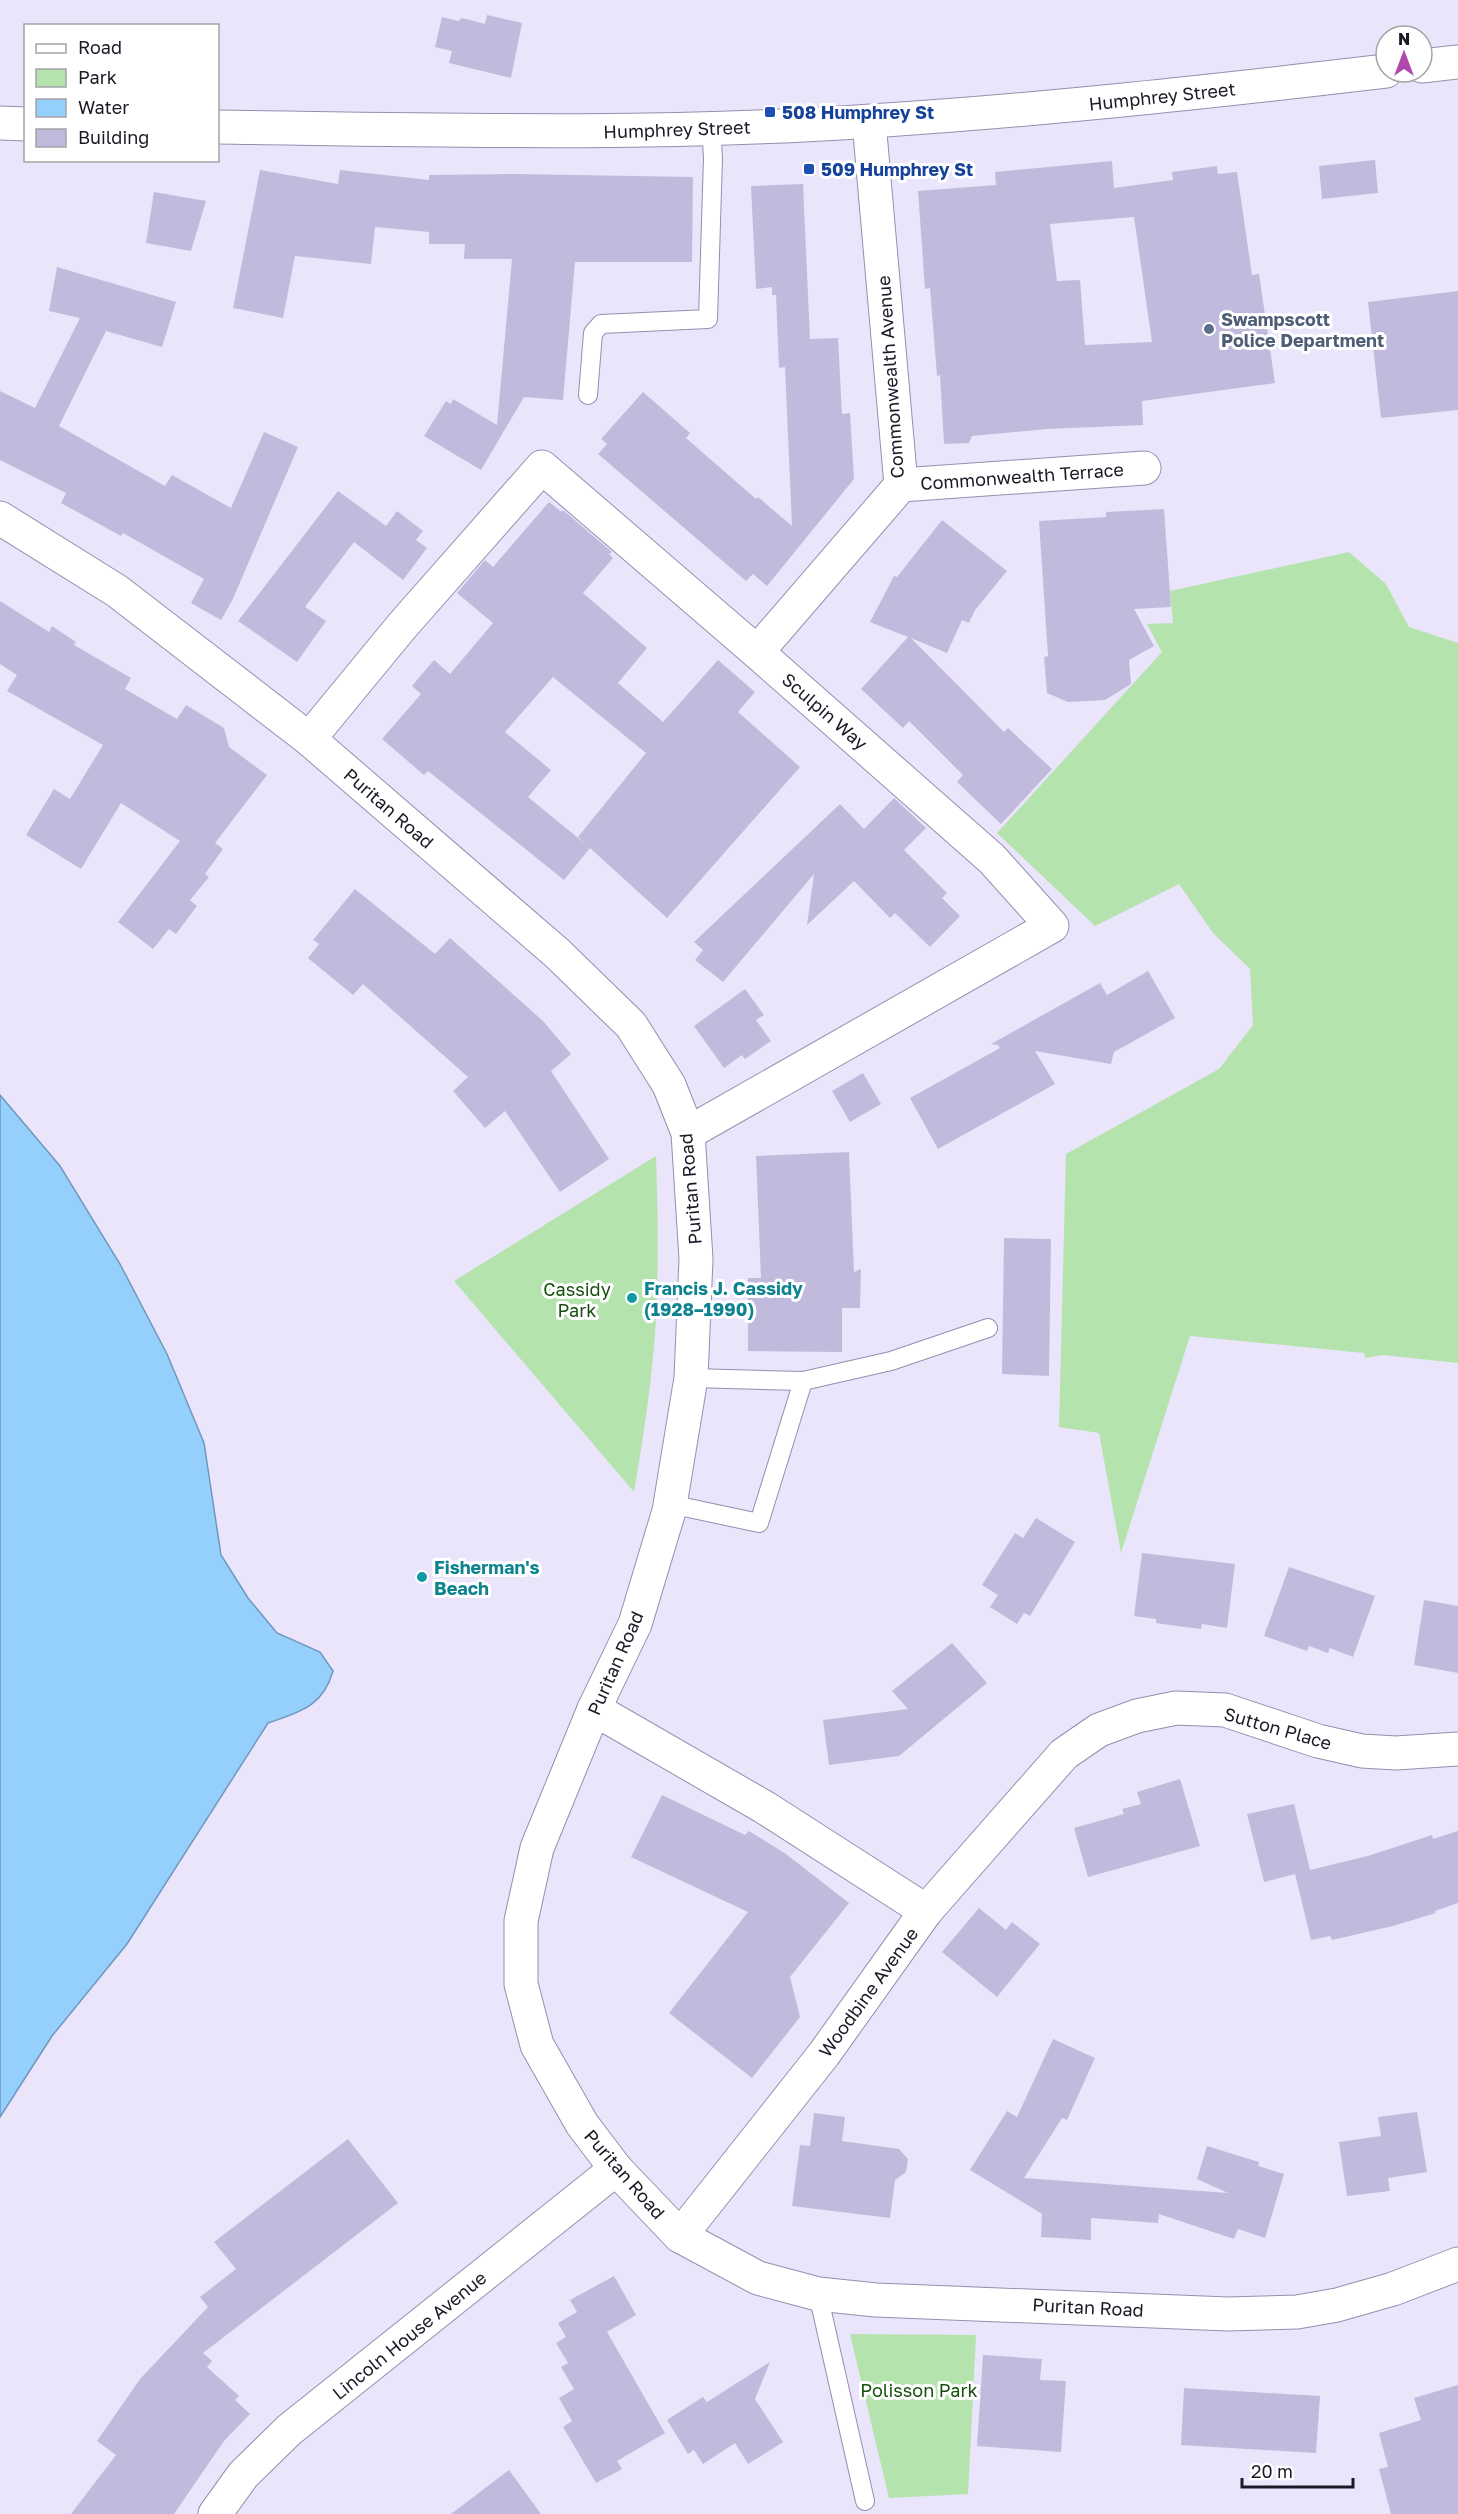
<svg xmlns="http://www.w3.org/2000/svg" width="1458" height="2514" font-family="'Golos Text',sans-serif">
<rect width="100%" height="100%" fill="#eae5fb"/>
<g fill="#b5e3ae">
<path d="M 1349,552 L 1386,584 L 1409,627 L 1458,643 L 1458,1363 L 1383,1355 L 1365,1358 L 1364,1353 L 1190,1336 L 1121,1553 L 1099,1433 L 1059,1427 L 1066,1154 L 1219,1069 L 1253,1025 L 1250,969 L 1213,933 L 1179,884 L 1095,926 L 997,833 L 1162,652 L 1147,624 L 1173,623 L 1170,591 Z"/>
<path d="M 656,1156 C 658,1215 659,1274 655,1334 C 651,1387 643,1439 634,1492 L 454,1281 Z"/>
<path d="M 850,2334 L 976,2335 L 968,2494 L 889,2498 Z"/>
</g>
<path fill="#95cffc" stroke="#7198bc" stroke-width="1.5" d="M 0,1095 L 60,1166 L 120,1264 L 167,1354 L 204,1443 L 221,1555 L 248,1598 L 277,1633 L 320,1652 L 333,1671 C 323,1707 299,1712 268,1723 L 127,1944 L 52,2036 L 0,2117 Z"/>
<g fill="#c2badc" fill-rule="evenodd">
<path d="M 487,15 L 522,23 L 511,78 L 449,63 L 452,51 L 435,47 L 442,17 L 458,21 L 462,18 L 485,24 Z"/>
<path d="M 1375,160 L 1378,193 L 1322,199 L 1319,166 Z"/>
<path d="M 1112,161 L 1114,188 L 1173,180 L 1172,172 L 1217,166 L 1218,174 L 1237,172 L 1252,275 L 1259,274 L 1275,383 L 1142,401 L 1143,425 L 1047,429 L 972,436 L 969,443 L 944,444 L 940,375 L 937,376 L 930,288 L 925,289 L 918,191 L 996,185 L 995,172 ZM 1134,217 L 1152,342 L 1085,345 L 1080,280 L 1057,281 L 1050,224 Z"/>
<path d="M 260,170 L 338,184 L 340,170 L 429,180 L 429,175 L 517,174 L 693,177 L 692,262 L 575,262 L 563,400 L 524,397 L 481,470 L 424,436 L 446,401 L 451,404 L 453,399 L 497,425 L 512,259 L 464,259 L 465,244 L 429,244 L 429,232 L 375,227 L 371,264 L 295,256 L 283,318 L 233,308 Z"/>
<path d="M 803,184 L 810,339 L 838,338 L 842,414 L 850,413 L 854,479 L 767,586 L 753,574 L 746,581 L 598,454 L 607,444 L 601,439 L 643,392 L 690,433 L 686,438 L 756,499 L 758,497 L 792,526 L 785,367 L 779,368 L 776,295 L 772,295 L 772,287 L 756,289 L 751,186 Z"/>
<path d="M 154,192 L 206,201 L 191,251 L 146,243 Z"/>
<path d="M 57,267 L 176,302 L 162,347 L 106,331 L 59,426 L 165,486 L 172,475 L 231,508 L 264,432 L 298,447 L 232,601 L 221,620 L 191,603 L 204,579 L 123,533 L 121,536 L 61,503 L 66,493 L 0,460 L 0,391 L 35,408 L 80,318 L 49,311 Z"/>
<path d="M 1458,291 L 1458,410 L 1381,418 L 1368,302 Z"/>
<path d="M 338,491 L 386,526 L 397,511 L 423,531 L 416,540 L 427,548 L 403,580 L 354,542 L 305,607 L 326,621 L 297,662 L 238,621 Z"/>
<path d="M 549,502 L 562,512 L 563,510 L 612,552 L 609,554 L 613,558 L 583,593 L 647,648 L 618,683 L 663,722 L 718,660 L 755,692 L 738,712 L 800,767 L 667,918 L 590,848 L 564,880 L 428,771 L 424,775 L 382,739 L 421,694 L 412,686 L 434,660 L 450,674 L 493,623 L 457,593 L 485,560 L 493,567 ZM 553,677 L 646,753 L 578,837 L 588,846 L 528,797 L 551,770 L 505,732 Z"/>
<path d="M 1164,509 L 1171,607 L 1134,609 L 1154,646 L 1129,660 L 1131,684 L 1105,700 L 1068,702 L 1047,693 L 1044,657 L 1048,656 L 1039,521 L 1106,517 L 1106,512 Z"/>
<path d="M 942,520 L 1007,571 L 975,610 L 969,623 L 962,620 L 947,653 L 911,638 L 1004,732 L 1008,728 L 1052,769 L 1001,824 L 957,782 L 963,775 L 909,721 L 903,728 L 861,689 L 908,637 L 870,622 L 894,576 L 897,577 Z"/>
<path d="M 0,601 L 49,632 L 52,626 L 76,642 L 74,645 L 131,678 L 125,689 L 177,719 L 186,705 L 224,728 L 229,747 L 267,775 L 215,843 L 223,849 L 205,874 L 209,877 L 190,900 L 197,906 L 176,934 L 169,929 L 153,949 L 118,922 L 180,841 L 121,803 L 81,869 L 26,835 L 54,789 L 70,799 L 103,745 L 7,691 L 17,675 L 0,664 Z"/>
<path d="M 894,798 L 926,828 L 904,850 L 947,893 L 942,898 L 960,916 L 930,947 L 895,913 L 890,918 L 854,881 L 807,925 L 814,874 L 723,982 L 695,960 L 703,950 L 694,942 L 840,804 L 864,829 Z"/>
<path d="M 355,889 L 435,954 L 450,938 L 543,1021 L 571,1054 L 551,1071 L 609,1159 L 560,1192 L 505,1111 L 485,1128 L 453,1091 L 468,1077 L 363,984 L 353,995 L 308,958 L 319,944 L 313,940 Z"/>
<path d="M 1148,971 L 1175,1018 L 1114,1052 L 1111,1064 L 1035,1051 L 1055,1084 L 938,1149 L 910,1098 L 1000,1048 L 998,1045 L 991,1044 L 1100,983 L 1107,995 Z"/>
<path d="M 745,989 L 764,1015 L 756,1020 L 771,1041 L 745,1059 L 742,1055 L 724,1068 L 694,1026 Z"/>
<path d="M 863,1073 L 881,1104 L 850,1122 L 832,1091 Z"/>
<path d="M 849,1152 L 854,1272 L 861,1269 L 860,1308 L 842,1308 L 842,1352 L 748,1351 L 748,1278 L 761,1278 L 756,1156 Z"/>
<path d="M 1004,1238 L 1051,1239 L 1049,1376 L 1002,1374 Z"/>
<path d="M 1036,1518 L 1075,1542 L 1030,1616 L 1024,1613 L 1017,1624 L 990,1607 L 998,1595 L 982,1585 L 1015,1533 L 1023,1538 Z"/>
<path d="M 1142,1553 L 1235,1564 L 1227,1628 L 1202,1624 L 1201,1629 L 1177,1626 L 1156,1623 L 1156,1619 L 1134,1616 Z"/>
<path d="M 1289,1567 L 1375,1596 L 1353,1657 L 1330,1648 L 1328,1653 L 1309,1646 L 1307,1651 L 1264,1636 Z"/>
<path d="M 1424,1600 L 1458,1606 L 1458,1673 L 1414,1665 Z"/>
<path d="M 952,1643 L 987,1683 L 899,1756 L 829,1765 L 823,1720 L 908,1709 L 892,1691 Z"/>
<path d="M 1180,1779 L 1200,1846 L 1088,1877 L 1074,1828 L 1124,1814 L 1122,1809 L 1141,1804 L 1137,1792 Z"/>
<path d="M 662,1795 L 745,1835 L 749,1831 L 786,1854 L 849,1903 L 790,1977 L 800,2017 L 752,2078 L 669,2013 L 748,1912 L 631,1857 Z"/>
<path d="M 1294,1804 L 1310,1870 L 1368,1856 L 1432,1835 L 1433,1839 L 1458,1831 L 1458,1903 L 1435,1911 L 1436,1913 L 1393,1926 L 1332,1940 L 1330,1936 L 1311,1940 L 1295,1874 L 1264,1882 L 1247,1814 Z"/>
<path d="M 979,1908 L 1006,1930 L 1012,1922 L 1040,1944 L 997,1997 L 942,1952 Z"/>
<path d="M 1053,2039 L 1095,2058 L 1067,2120 L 1062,2118 L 1024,2178 L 1228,2193 L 1197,2179 L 1207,2146 L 1259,2162 L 1258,2166 L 1284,2174 L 1265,2238 L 1238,2229 L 1234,2239 L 1159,2214 L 1158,2223 L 1091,2218 L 1091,2240 L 1041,2237 L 1042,2214 L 970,2170 L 1007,2111 L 1017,2117 Z"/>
<path d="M 1417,2112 L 1427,2172 L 1388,2178 L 1390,2191 L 1347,2196 L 1339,2142 L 1381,2136 L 1378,2117 Z"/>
<path d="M 814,2113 L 845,2117 L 842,2141 L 899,2149 L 908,2159 L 906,2172 L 895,2180 L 890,2218 L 792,2206 L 800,2145 L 810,2146 Z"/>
<path d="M 348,2139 L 398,2203 L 203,2353 L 212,2361 L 207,2367 L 239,2396 L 235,2400 L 250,2414 L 224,2441 L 174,2514 L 71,2514 L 116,2455 L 97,2441 L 140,2379 L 208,2307 L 200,2297 L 236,2269 L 214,2242 Z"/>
<path d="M 614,2276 L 636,2315 L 607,2332 L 665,2433 L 617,2461 L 622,2469 L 596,2483 L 563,2427 L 572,2421 L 559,2398 L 574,2389 L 561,2367 L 568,2363 L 556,2343 L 566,2337 L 558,2323 L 577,2312 L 570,2300 Z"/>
<path d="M 983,2355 L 1042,2359 L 1040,2380 L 1066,2381 L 1061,2452 L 977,2446 Z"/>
<path d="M 770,2362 L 755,2399 L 783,2442 L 748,2464 L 735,2443 L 703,2464 L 694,2450 L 688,2454 L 667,2420 L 703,2397 L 707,2402 Z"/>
<path d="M 1458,2385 L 1458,2514 L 1391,2514 L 1379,2469 L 1388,2467 L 1379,2433 L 1421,2420 L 1414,2398 Z"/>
<path d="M 1184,2388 L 1320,2396 L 1316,2453 L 1181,2445 Z"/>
<path d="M 509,2470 L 541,2514 L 451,2514 Z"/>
</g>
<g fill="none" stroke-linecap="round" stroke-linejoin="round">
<g stroke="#968eaf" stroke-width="20">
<g id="service">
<path d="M 588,395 L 593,333 L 601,324 L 708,319 L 713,158 L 711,128"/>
<path d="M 691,1378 L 803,1381 L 891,1361 L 988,1328"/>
<path d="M 670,1504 L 759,1523 L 803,1381"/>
<path d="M 818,2294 L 865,2501"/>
</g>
</g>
<g stroke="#968eaf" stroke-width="35">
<g id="minor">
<path d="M 901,485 L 1144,468"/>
<path d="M 757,652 L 901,485 L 869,122"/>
<path d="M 309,739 L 402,626 L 542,467 L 757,652 L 992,859 L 1052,926 L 688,1133"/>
<path d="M 594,1709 L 764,1807 L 926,1911 L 824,2054 L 680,2236"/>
<path d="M 926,1911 L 1064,1754 L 1099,1730 L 1137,1716 L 1176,1708 L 1225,1710 L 1318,1741 L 1362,1751 L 1396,1753 L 1458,1749"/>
<path d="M 215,2514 L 243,2475 L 289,2430 L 616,2169"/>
</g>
</g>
<g stroke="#968eaf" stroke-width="35">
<path id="tertiary" d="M 0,518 L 117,591 L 309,739 L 557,953 L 631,1025 L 669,1085 L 688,1133 L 696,1259 L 691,1378 L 669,1511 L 635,1624 L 594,1709 L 537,1848 L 521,1921 L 521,1984 L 537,2045 L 582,2124 L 616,2169 L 680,2236 L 758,2278 L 818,2294 L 876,2300 L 1228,2314 L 1297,2312 L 1337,2305 L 1393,2289 L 1458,2264"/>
</g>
<g stroke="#968eaf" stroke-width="35">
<g id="primary">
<path d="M 1422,66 L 1458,62"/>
<path d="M 0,123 L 26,124"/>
<path d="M 218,127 C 435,130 653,136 871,121 C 1043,110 1215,91 1386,71"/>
</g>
</g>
<use href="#service" stroke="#fff" stroke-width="18"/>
<use href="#minor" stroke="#fff" stroke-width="33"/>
<use href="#tertiary" stroke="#fff" stroke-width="33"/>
<use href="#primary" stroke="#fff" stroke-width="33"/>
</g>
<g fill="#1a4fb4" stroke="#fff" stroke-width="2">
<rect x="764" y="106" width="12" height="12" rx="3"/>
<rect x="803" y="163" width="12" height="12" rx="3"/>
</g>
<circle fill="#5c6f8a" stroke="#fff" stroke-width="2" cx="1209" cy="329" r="6"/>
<g fill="#0f9aa8" stroke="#fff" stroke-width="2">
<circle cx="632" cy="1298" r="6"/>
<circle cx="422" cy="1577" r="6"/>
</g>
<g text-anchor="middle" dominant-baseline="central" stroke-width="6" stroke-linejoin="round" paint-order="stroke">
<g font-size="18" fill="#1c1926" stroke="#fff">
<text transform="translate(1162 96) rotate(-6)">Humphrey Street</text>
<text transform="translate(677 129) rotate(-2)">Humphrey Street</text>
<text transform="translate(890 377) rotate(-94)">Commonwealth Avenue</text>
<text transform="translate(1022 476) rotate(-4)">Commonwealth Terrace</text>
<text transform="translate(825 711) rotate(41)">Sculpin Way</text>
<text transform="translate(389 808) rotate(41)">Puritan Road</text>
<text transform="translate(690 1189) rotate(-95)">Puritan Road</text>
<text transform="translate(615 1663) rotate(-66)">Puritan Road</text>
<text transform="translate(1278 1728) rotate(16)">Sutton Place</text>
<text transform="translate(868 1992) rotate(-54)">Woodbine Avenue</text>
<text transform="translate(625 2174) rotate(49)">Puritan Road</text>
<text transform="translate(1088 2307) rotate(3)">Puritan Road</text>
<text transform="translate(409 2335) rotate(-39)">Lincoln House Avenue</text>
</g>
<g font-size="18" font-weight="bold" fill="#164399" stroke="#fff" text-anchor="start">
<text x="782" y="112">508 Humphrey St</text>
<text x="821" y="169">509 Humphrey St</text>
</g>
<g font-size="18" font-weight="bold" fill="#4e5e75" stroke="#fff" text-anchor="start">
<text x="1221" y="319">Swampscott<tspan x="1221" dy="21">Police Department</tspan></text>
</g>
<g font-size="18" font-weight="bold" fill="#0d838f" stroke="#fff" text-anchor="start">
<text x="644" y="1288">Francis J. Cassidy<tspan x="644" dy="21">(1928–1990)</tspan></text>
<text x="434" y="1567">Fisherman's<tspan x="434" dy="21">Beach</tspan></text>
</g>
<g font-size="18" fill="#164f0e" stroke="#fff">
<text x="577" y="1289">Cassidy<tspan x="577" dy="21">Park</tspan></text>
<text x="919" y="2390">Polisson Park</text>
</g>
</g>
<rect x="24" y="24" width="195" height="138" fill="#ffffff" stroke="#a4a3a8" stroke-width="1.5"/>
<rect x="36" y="44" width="30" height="9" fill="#ffffff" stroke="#a4a3a8" stroke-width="1.5"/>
<text x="78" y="54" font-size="18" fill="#1c1926">Road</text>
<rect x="36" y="69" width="30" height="18" fill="#b5e3ae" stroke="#a4a3a8" stroke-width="1.5"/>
<text x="78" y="84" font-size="18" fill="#1c1926">Park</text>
<rect x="36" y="99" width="30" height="18" fill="#95cffc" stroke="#a4a3a8" stroke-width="1.5"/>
<text x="78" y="114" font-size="18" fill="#1c1926">Water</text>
<rect x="36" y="129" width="30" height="18" fill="#c2badc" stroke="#a4a3a8" stroke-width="1.5"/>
<text x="78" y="144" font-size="18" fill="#1c1926">Building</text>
<g transform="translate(1404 54)"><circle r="28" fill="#ffffff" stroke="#a4a3a8" stroke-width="1.5"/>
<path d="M0-4.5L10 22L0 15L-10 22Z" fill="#b049ad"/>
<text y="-9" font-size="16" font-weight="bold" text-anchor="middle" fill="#1c1926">N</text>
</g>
<path d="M1242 2478v9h111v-9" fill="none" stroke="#1c1926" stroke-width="3"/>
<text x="1251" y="2478" font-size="18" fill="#1c1926" stroke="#ffffff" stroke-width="4.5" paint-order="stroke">20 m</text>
</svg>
